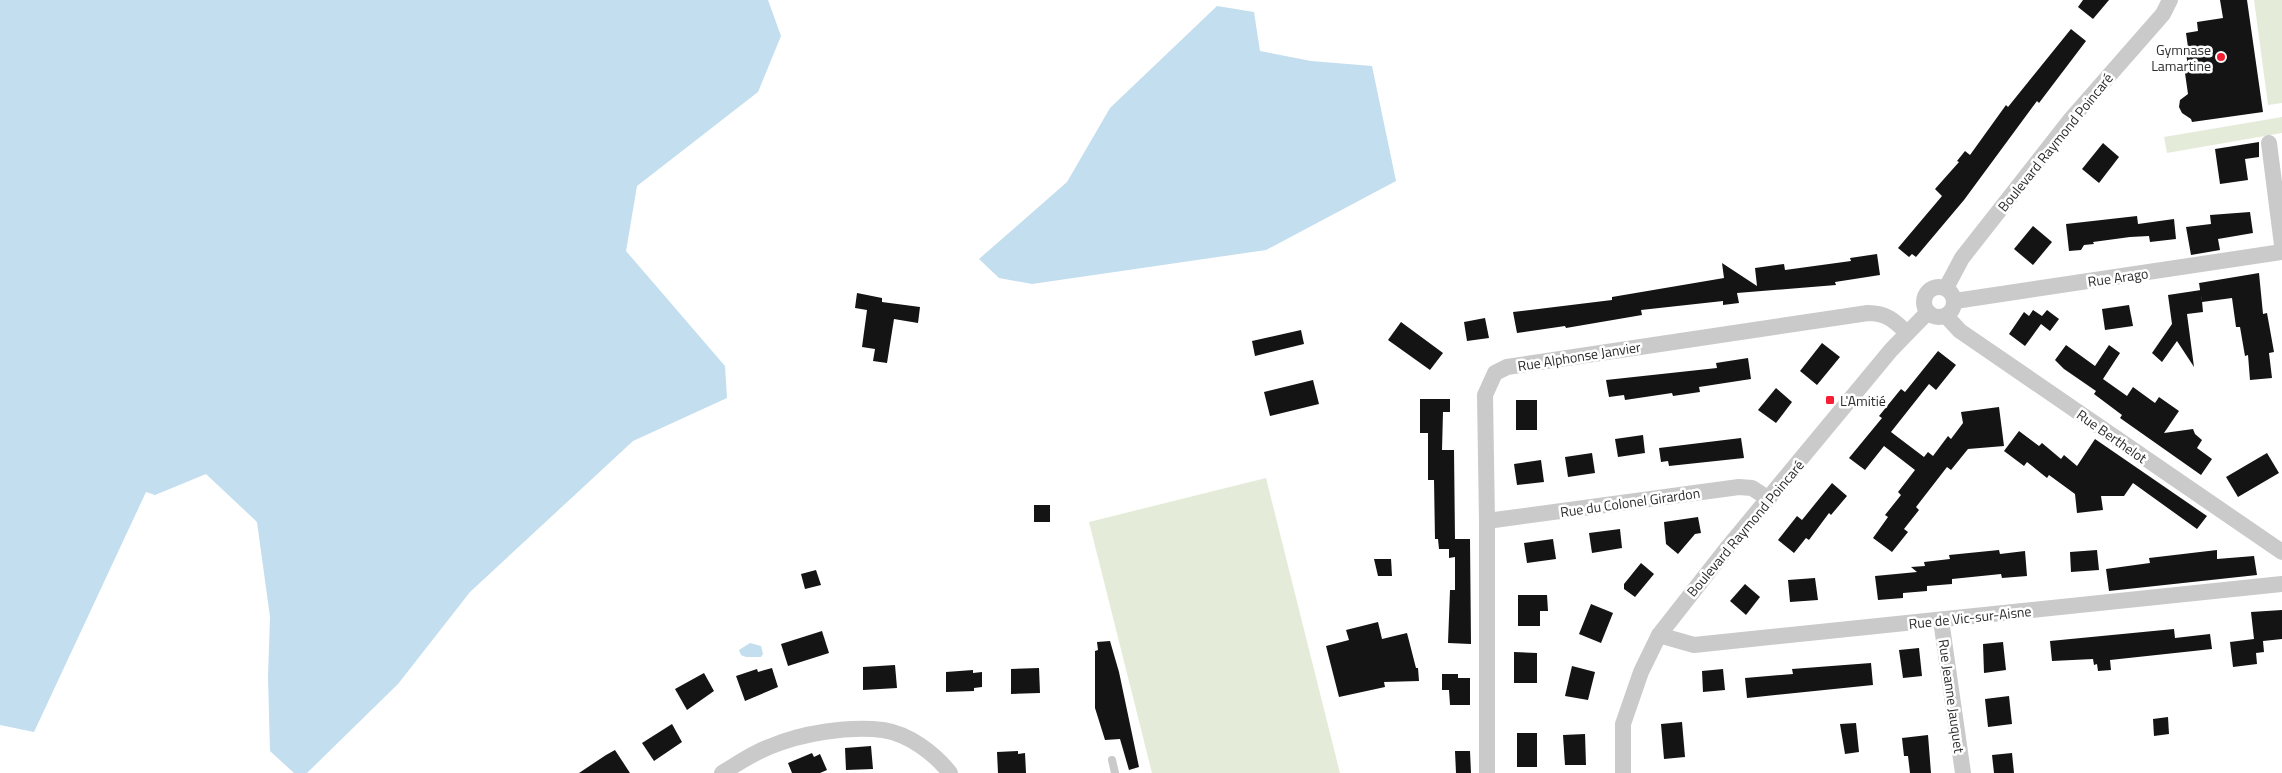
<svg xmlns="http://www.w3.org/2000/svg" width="2282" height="773" font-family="'Titillium Web',sans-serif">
<rect width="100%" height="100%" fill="#fff"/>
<g fill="#e4ecd9">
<path d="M 2254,0 L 2282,0 L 2282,103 L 2268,105 Z"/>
<path d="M 2282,117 L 2282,133 L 2167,153 L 2164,137 Z"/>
<path d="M 1266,478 L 1340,773 L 1152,773 L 1089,522 Z"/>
</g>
<g fill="#c3deee">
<path d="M 0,0 L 768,0 L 781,36 L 758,92 L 637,186 L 626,251 L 725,366 L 727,398 L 633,441 L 470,592 L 398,684 L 307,773 L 294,773 L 270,751 L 268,677 L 270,617 L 257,522 L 206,474 L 155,495 L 146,492 L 34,732 L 0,725 Z"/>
<path d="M 1217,6 L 1254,12 L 1260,51 L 1311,61 L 1372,66 L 1396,181 L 1266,250 L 1032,284 L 999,278 L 979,259 L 1067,182 L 1110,108 Z"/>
<path d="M 750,643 L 761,646 L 763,654 L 761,657 L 746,657 L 741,655 L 739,650 Z"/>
</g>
<g fill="#141414">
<path d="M 2083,0 L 2109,0 L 2093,19 L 2078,7 Z"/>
<path d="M 2220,0 L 2247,0 L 2263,112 L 2192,122 L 2191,119 L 2182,113 L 2179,107 L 2180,100 L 2188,94 L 2184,66 L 2188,66 L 2185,47 L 2188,47 L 2186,33 L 2198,31 L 2197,22 L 2223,18 Z"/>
<path d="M 2071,29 L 2086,41 L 2039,103 L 2037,101 L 1964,200 L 1916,257 L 1912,254 L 1909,257 L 1898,248 L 1942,196 L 1935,189 L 1959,162 L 1957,161 L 1965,151 L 1970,155 L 2006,105 L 2008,107 Z"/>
<path d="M 2259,142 L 2259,157 L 2245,159 L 2248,180 L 2220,184 L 2215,149 Z"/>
<path d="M 2103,143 L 2119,157 L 2099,183 L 2082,169 Z"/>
<path d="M 2250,212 L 2253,233 L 2218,239 L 2220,250 L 2191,255 L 2186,227 L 2211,224 L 2210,215 Z"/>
<path d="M 2137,216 L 2138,224 L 2174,219 L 2176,239 L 2150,242 L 2149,236 L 2130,237 L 2093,242 L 2094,244 L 2084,245 L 2081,250 L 2069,251 L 2066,224 Z"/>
<path d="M 2033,226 L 2052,242 L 2033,265 L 2014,249 Z"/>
<path d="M 1877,254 L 1880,275 L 1835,282 L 1836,285 L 1737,293 L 1739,303 L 1723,305 L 1723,301 L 1641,310 L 1642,315 L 1566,328 L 1565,326 L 1517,333 L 1513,312 L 1612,300 L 1612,297 L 1724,278 L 1722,263 L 1757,286 L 1755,268 L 1784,264 L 1785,270 L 1851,261 L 1850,258 Z"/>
<path d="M 2259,273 L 2263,314 L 2267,313 L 2274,352 L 2269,353 L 2272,378 L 2250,380 L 2248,355 L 2245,356 L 2240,327 L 2236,327 L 2232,298 L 2202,302 L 2199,283 Z"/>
<path d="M 2201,290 L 2203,312 L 2187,314 L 2194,367 L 2177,341 L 2162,362 L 2152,353 L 2172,324 L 2168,295 Z"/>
<path d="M 857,293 L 882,298 L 882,302 L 920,307 L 918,323 L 894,319 L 887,363 L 873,361 L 875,349 L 862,347 L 867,310 L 855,308 Z"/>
<path d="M 2129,305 L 2133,326 L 2105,330 L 2102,309 Z"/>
<path d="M 2033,310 L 2042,316 L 2047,310 L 2059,319 L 2050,331 L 2041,324 L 2025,346 L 2009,334 L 2024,312 L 2029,316 Z"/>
<path d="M 1485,318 L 1489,338 L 1467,341 L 1464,322 Z"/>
<path d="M 1401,322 L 1443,353 L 1430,370 L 1388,340 Z"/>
<path d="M 1301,330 L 1304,344 L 1255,356 L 1252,341 Z"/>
<path d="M 1822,343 L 1840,357 L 1817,385 L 1800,371 Z"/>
<path d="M 2066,345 L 2095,366 L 2109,345 L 2120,353 L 2103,379 L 2127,396 L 2133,387 L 2155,403 L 2159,397 L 2179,411 L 2164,433 L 2193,429 L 2195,434 L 2202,440 L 2197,448 L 2212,459 L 2201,475 L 2120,418 L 2122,415 L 2094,394 L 2096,391 L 2064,369 L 2055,360 Z"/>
<path d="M 1938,351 L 1956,365 L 1936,390 L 1929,384 L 1891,432 L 1924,457 L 1928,452 L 1933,456 L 1948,436 L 1951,439 L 1963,423 L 1961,412 L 1999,407 L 2004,446 L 1968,449 L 1951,470 L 1947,467 L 1916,507 L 1919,510 L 1904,529 L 1908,532 L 1892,552 L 1873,538 L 1888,517 L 1885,515 L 1901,495 L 1898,492 L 1915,470 L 1884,446 L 1865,470 L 1849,458 L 1882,418 L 1879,416 L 1901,389 L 1905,392 Z"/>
<path d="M 1748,358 L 1751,379 L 1699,387 L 1700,392 L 1673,396 L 1672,393 L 1625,400 L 1624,395 L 1609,397 L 1606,380 L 1717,368 L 1716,363 Z"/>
<path d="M 1313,380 L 1319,404 L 1270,416 L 1264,392 Z"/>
<path d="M 1776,388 L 1792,402 L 1776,423 L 1758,410 Z"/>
<path d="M 1420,399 L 1450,399 L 1450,412 L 1443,412 L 1442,450 L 1454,450 L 1455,539 L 1470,539 L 1471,644 L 1448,643 L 1450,590 L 1455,590 L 1455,557 L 1449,558 L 1449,549 L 1439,549 L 1438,539 L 1435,539 L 1434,480 L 1428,480 L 1428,433 L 1420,433 Z"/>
<rect x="1516" y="400" width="21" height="30"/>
<path d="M 2019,431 L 2039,446 L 2042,443 L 2061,459 L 2064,455 L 2077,466 L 2095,439 L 2207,516 L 2197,529 L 2133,483 L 2124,496 L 2101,496 L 2103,510 L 2077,513 L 2075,494 L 2049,475 L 2047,478 L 2027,462 L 2024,466 L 2004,451 Z"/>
<path d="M 1643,435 L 1645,453 L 1618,457 L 1615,439 Z"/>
<path d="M 1741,438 L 1744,458 L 1669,466 L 1668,461 L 1661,462 L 1659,448 Z"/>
<path d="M 1592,453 L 1595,473 L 1568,477 L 1565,457 Z"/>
<path d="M 2267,453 L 2279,473 L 2238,497 L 2226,477 Z"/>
<path d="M 1541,460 L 1544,482 L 1517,485 L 1514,464 Z"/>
<path d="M 1832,483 L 1847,496 L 1831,515 L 1829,513 L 1809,540 L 1806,538 L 1794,553 L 1778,540 L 1797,516 L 1802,520 Z"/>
<rect x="1034" y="505" width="16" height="17"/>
<path d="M 1698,517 L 1701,533 L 1695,534 L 1678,554 L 1666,544 L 1664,522 Z"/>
<path d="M 1620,529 L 1622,548 L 1592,553 L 1589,533 Z"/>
<path d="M 1553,539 L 1556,559 L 1527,563 L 1524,543 Z"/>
<path d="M 1999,550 L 2000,554 L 2025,551 L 2027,576 L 2002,578 L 2001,574 L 1952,579 L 1952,584 L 1927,586 L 1927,591 L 1903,593 L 1903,598 L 1878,600 L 1875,576 L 1917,572 L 1911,567 L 1925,566 L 1924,562 L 1950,559 L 1949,555 Z"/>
<path d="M 2097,550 L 2099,570 L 2071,572 L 2070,552 Z"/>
<path d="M 2217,550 L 2217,559 L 2254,556 L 2257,575 L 2109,591 L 2106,569 L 2150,563 L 2149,558 Z"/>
<path d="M 1374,559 L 1391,559 L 1392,576 L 1378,576 Z"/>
<path d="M 1641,563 L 1654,574 L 1635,597 L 1624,589 L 1624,584 Z"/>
<path d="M 816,570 L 821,585 L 805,589 L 801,574 Z"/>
<path d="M 1815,578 L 1818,600 L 1790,602 L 1788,580 Z"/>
<path d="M 1745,584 L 1760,597 L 1746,615 L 1730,601 Z"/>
<path d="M 1518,595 L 1547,595 L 1548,611 L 1540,611 L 1540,626 L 1518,626 Z"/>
<path d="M 1591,604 L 1613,613 L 1601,643 L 1579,634 Z"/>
<path d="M 2282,610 L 2282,639 L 2263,641 L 2264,652 L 2256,653 L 2257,664 L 2233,667 L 2230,642 L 2254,639 L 2251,612 Z"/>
<path d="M 1378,622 L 1382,639 L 1407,633 L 1416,668 L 1418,668 L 1419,681 L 1384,682 L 1385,687 L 1339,697 L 1326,646 L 1349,640 L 1346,630 Z"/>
<path d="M 2174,629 L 2175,638 L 2210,634 L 2212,649 L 2110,660 L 2111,670 L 2098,671 L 2097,664 L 2094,665 L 2093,659 L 2052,661 L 2050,641 Z"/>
<path d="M 822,631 L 829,653 L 788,666 L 781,644 Z"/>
<path d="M 1110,641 L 1119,672 L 1139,767 L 1129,770 L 1120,739 L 1105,740 L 1095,708 L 1095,651 L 1098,650 L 1097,642 Z"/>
<path d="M 2003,642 L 2006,670 L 1984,673 L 1983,644 Z"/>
<path d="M 1919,648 L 1922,676 L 1903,678 L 1899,650 Z"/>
<path d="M 1514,652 L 1537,653 L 1537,683 L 1514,683 Z"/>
<path d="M 1871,663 L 1873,685 L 1747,698 L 1745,678 L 1793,674 L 1792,669 Z"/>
<path d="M 895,665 L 897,688 L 863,690 L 863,667 Z"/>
<path d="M 1572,666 L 1595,672 L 1588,700 L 1565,696 Z"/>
<path d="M 772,668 L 778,687 L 745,701 L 736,676 L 757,669 L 758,672 Z"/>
<path d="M 1039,668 L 1040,693 L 1011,694 L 1011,669 Z"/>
<path d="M 1723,669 L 1725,690 L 1703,692 L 1702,671 Z"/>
<path d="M 973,670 L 973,673 L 982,672 L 982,687 L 974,688 L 974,691 L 946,692 L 946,672 Z"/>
<path d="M 704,673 L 714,691 L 687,710 L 675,689 Z"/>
<path d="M 1442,674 L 1458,674 L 1458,678 L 1470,678 L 1470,705 L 1450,705 L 1449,690 L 1442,690 Z"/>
<path d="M 2009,696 L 2012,724 L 1988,727 L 1985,699 Z"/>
<path d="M 2168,717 L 2169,734 L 2154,736 L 2153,719 Z"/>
<path d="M 1682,722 L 1685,757 L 1664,759 L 1661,724 Z"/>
<path d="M 1856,723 L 1859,752 L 1845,754 L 1840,724 Z"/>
<path d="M 672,724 L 682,742 L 654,761 L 642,743 Z"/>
<rect x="1517" y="733" width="20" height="34"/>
<path d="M 1585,734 L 1586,765 L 1565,765 L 1563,735 Z"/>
<path d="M 1928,735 L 1931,773 L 1910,773 L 1908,756 L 1904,756 L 1902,738 Z"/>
<path d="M 871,746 L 873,769 L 846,770 L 845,748 Z"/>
<path d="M 615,750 L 630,773 L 579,773 L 606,755 Z"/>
<path d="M 1018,751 L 1018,754 L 1025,753 L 1026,773 L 998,773 L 997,752 Z"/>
<path d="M 1455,751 L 1470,751 L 1471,773 L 1456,773 Z"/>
<path d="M 812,753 L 814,757 L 820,754 L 827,770 L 820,773 L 792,773 L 788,763 Z"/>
<path d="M 2012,753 L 2014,773 L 1994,773 L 1992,755 Z"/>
</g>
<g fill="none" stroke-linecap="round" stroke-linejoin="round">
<path stroke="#cacaca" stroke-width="8" d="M 1112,760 L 1115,773"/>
<g stroke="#cacaca" stroke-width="16">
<path d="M 2269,143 L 2282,245"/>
<circle cx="1939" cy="302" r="15"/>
<path d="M 1946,288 L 1962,258 L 2071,119 L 2163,14 L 2170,0"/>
<path d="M 1955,301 L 2282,252"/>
<path d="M 1946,316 L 1960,331 L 2282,552"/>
<path d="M 1487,521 L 1739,487 L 1752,488 L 1769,499"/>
<path d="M 1941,620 L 1963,773"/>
<path d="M 1659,635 L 1694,645 L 2282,584"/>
<path d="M 722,773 C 737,764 753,753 769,747 C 802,733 847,726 883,730 C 909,734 934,753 950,773"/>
<path d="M 1487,773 L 1487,521 L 1485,395 L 1495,373 L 1507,367 L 1868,313 C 1886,313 1894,320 1907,333"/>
<path d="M 1623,773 L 1623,724 L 1641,672 L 1659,635 L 1728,547 L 1891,350 L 1928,312"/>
</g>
</g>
<g fill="#f51e32" stroke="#fff" stroke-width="2">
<circle cx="2221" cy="57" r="5"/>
<rect x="1825" y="395" width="10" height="10" rx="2.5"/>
</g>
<g text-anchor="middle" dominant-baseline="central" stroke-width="5" stroke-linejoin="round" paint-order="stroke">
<g font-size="14" fill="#2d2d2d" stroke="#fff" text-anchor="end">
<text x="2211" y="49">Gymnase<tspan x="2211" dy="16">Lamartine</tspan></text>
<text x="1840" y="400" text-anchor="start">L'Amitié</text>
</g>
<g font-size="14" fill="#2d2d2d" stroke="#fff">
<text transform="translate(2055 142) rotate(-51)">Boulevard Raymond Poincaré</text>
<text transform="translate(2118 277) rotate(-8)">Rue Arago</text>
<text transform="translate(1579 356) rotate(-9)">Rue Alphonse Janvier</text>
<text transform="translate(2112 436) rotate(35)">Rue Berthelot</text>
<text transform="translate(1630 502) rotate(-8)">Rue du Colonel Girardon</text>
<text transform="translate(1745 528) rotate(-50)">Boulevard Raymond Poincaré</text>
<text transform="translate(1970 617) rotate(-6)">Rue de Vic-sur-Aisne</text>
<text transform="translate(1952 696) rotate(82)">Rue Jeanne Jauquet</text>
</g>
</g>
</svg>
